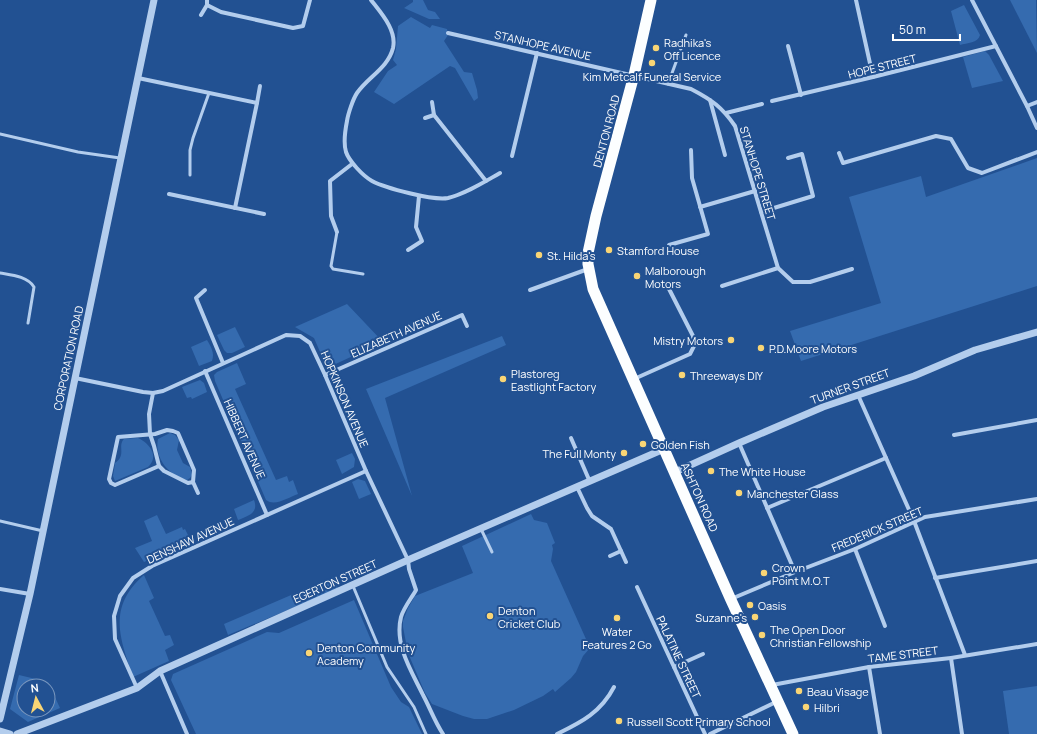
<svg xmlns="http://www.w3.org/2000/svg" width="1037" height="734" font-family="Manrope,sans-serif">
<rect width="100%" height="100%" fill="#225192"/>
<g fill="#356baf" fill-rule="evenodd">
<path d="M 413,0 L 423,0 L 428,10 L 435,12 L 440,19 L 429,19 L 404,8 L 413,2 Z"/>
<path d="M 1010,0 L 1036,0 L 1037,53 Z"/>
<path d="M 964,5 L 980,35 C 978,43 967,43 960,45 L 951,11 Z"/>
<path d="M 411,17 L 430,28 L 432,25 L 447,29 L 448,35 L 444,41 L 464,72 L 472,73 L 477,90 L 478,98 L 474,101 L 455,68 L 450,66 L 394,104 L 374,92 L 388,71 L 397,65 L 393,60 L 396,49 L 398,26 Z"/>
<path d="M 985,51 L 989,55 L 1003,81 L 972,88 L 963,57 Z"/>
<path d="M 1037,158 L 1037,286 L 801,361 L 790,331 L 881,303 L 849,197 L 921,176 L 926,197 Z"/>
<path d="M 347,304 L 383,342 L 327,368 L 314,338 L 295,327 Z"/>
<path d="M 235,327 L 245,347 L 232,353 L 227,353 L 224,350 L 217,335 Z"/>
<path d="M 502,336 L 506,345 L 385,398 L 412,496 L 366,389 Z"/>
<path d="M 207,340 C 211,347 215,353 212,361 L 199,366 L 191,347 Z"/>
<path d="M 237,363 L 246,384 L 235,389 L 276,480 L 287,476 L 289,482 L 293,480 L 298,494 C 289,497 275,507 266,500 L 215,381 L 214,375 L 217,372 Z"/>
<path d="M 200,380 L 204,383 L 207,392 L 192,399 L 191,397 L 187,398 L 182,387 Z"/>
<path d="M 170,433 L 175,435 L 179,440 L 177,450 L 183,463 L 190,467 L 192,475 L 190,478 L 187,480 C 169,476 154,458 158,439 Z"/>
<path d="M 138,438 C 149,443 160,456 148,467 L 115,481 L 113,476 L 115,463 C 127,455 117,446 124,439 Z"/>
<path d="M 352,453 L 355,459 L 354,467 L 342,474 L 336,460 Z"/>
<path d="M 358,479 L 365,481 L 371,494 L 359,499 L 352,482 Z"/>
<path d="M 254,500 C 259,513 248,516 238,520 L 234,509 Z"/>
<path d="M 531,514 L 534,520 L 547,523 L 555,543 L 552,545 L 553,549 L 551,561 L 590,648 L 583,656 L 576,672 L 571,678 L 555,692 L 553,689 L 543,696 L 514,710 L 487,719 L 474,719 L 463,716 L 432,704 L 425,693 L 408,653 L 403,627 L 403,621 L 408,608 L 415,596 L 473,573 L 462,546 Z"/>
<path d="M 157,515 L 166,534 L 182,527 L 183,530 L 185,529 L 191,541 L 144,562 L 135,548 L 152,541 L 144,521 Z"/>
<path d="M 144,575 L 154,598 L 149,601 L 165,636 L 170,635 L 174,645 L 165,650 L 169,661 L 133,677 C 120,638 107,607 144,575 Z"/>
<path d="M 333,577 L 338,589 L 228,635 L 224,624 Z"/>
<path d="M 354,600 L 391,687 L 401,702 L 409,707 L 422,734 L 196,734 L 171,680 L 173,674 L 267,632 L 279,633 Z"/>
<path d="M 19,675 L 48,682 L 60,708 L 28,722 L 10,709 ZM 24,686 L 48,686 L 48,710 L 24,710 Z"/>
<path d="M 1037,686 L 1037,734 L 1009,734 L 1003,691 Z"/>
</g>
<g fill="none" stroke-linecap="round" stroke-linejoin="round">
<g stroke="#b3cded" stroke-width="3">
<path d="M 668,84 L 686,35"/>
<path d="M 0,134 L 78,152 L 120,158"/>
<path d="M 190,175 L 190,150 L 193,138 L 209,93"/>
<path d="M 337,232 L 331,266 L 333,269 L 363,274"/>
<path d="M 0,273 C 11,275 27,276 34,287 L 28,323"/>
<path d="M 0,521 L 43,531"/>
<path d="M 481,529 L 492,552"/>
<path d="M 353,586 L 387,667 L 414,707 L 426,734"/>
</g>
<g stroke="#b3cded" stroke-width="4">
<path d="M 371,0 C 381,13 397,30 393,48 C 388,68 368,77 357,93 C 353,99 348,114 347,121 C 345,131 343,142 346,152 C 349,161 363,176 372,181 C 385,188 434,201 448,198 C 467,193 484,182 500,173"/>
<path d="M 856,0 L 873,77"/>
<path d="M 972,0 L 1027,106 L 1037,128"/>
<path d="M 207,5 L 221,12 L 293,28 L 303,26 L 310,0"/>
<path d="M 201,15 L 207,5 L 207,0"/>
<path d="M 448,33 L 691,89 C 712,100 722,107 735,126 L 778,268"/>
<path d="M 788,46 L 801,95"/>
<path d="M 138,78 L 257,103 L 235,208"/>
<path d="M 710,100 L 725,155"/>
<path d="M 772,101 L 873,77 L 996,46"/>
<path d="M 432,102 L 434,115 L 486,181"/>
<path d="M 257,103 L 260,86"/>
<path d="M 1027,106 L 1037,102"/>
<path d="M 726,113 L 762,104"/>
<path d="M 425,118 L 434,115"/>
<path d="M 839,153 L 843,163 L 936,136 L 951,139 L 968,168 L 982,173 L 1037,152"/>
<path d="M 512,156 L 537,53"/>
<path d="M 169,194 L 264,214"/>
<path d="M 700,207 L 755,191"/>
<path d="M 761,212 L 813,196 L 802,154 L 788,158"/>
<path d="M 337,232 L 331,216 L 330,181 L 352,164"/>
<path d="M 669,245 L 708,234 L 692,178 L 691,150"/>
<path d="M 408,250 L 422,241 L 416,227 L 419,196"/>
<path d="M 722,286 L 778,268 L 793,282 L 810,282 L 852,269"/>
<path d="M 205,290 L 196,298 L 223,363"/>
<path d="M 530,290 L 588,269"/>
<path d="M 205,371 L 267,515"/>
<path d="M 325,375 L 462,315 L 467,326"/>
<path d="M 75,378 L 143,392 L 153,393 L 163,391 L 286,335 L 300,336 L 310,343 L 325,375 L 366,471 L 408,560 L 409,569 L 416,590 C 411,599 404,607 401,617 C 394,645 412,672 423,695 C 430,708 435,722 443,734"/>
<path d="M 634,379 L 690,354 L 694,346 L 693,336 L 666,283"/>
<path d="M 153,393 L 149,414 L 150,434 L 154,446 L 159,466 L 164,471 L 188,483 L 193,482 L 198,493"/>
<path d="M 858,395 L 914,521 L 965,655"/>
<path d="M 954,435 L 1037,420"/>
<path d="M 571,438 L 590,482"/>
<path d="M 739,443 L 795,572"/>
<path d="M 159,466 L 115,485 L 111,483 L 109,479 L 118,437 L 155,434 L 167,430 L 173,431 L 178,433 L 194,470 L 193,482"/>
<path d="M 577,487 L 587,508 L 592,516 L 611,529 L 626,562"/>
<path d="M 767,508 L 886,458"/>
<path d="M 855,549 L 885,626"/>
<path d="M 610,556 L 621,551"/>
<path d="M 935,578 L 1037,561"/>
<path d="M 637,587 L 705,734"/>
<path d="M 0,589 L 30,594"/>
<path d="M 731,599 L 795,572 L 855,549 L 925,517 L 1037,499"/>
<path d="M 951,658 L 962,734"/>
<path d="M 674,667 L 703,654"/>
<path d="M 869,667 L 880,734"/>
<path d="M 160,671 L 187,734"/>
<path d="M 772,685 L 869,667 L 951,658 L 1037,644"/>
<path d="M 137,688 L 115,639 L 114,616 L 120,596 L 133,578 L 152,566 L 366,471"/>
<path d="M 557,734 C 582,722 601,712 614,687"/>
<path d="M 710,734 L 776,702"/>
</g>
<g stroke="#b3cded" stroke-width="7">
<path d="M 675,472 L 739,443 L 823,407 L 914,376 L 975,350 L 1037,332"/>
<path d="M 0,719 L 30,594 L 154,0"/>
<path d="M 0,731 L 10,734"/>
<path d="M 17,734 L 137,688 L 160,671 L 408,560 L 664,449"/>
</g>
<path stroke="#fcfeff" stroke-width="11" d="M 651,0 L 634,75 L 596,216 L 588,253 L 588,264 L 593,289 L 731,600 L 793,734"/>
</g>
<g fill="#f9d575" stroke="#225192" stroke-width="1.5">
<circle cx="656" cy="48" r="4"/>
<circle cx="652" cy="63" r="4"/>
<circle cx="609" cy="250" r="4"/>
<circle cx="539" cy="255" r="4"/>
<circle cx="637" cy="276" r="4"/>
<circle cx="731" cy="340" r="4"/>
<circle cx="761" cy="348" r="4"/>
<circle cx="682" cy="375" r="4"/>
<circle cx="503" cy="379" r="4"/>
<circle cx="643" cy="444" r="4"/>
<circle cx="624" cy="453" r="4"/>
<circle cx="711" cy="471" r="4"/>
<circle cx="739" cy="493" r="4"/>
<circle cx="764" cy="573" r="4"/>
<circle cx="750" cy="605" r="4"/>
<circle cx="490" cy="616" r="4"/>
<circle cx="755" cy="617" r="4"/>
<circle cx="617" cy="618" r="4"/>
<circle cx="762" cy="635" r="4"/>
<circle cx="309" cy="653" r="4"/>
<circle cx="799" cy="691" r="4"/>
<circle cx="806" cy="707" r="4"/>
<circle cx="619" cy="721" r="4"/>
</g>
<g text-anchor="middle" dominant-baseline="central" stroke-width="4" stroke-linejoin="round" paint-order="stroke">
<g font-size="11" fill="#fff" stroke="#225192" text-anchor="start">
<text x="664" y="42">Radhika's<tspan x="664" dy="13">Off Licence</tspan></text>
<text x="652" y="76" text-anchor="middle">Kim Metcalf Funeral Service</text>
<text x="617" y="250">Stamford House</text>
<text x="547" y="255">St. Hilda's</text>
<text x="645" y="270">Malborough<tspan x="645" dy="13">Motors</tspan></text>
<text x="723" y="340" text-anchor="end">Mistry Motors</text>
<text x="769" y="348">P.D.Moore Motors</text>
<text x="511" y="373">Plastoreg<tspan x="511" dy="13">Eastlight Factory</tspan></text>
<text x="690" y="375">Threeways DIY</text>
<text x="651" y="444">Golden Fish</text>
<text x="616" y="453" text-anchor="end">The Full Monty</text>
<text x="719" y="471">The White House</text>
<text x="747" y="493">Manchester Glass</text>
<text x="772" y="567">Crown<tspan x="772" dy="13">Point M.O.T</tspan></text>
<text x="758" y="605">Oasis</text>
<text x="498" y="610">Denton<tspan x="498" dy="13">Cricket Club</tspan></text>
<text x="747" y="617" text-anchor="end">Suzanne's</text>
<text x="770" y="629">The Open Door<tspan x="770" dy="13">Christian Fellowship</tspan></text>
<text x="617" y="631" text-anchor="middle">Water<tspan x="617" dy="13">Features 2 Go</tspan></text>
<text x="317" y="647">Denton Community<tspan x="317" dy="13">Academy</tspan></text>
<text x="807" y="691">Beau Visage</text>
<text x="814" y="707">Hilbri</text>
<text x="627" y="721">Russell Scott Primary School</text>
</g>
<g font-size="11" fill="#fff" stroke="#225192">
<text transform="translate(543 45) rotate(13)">STANHOPE AVENUE</text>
<text transform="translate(882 66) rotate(-14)">HOPE STREET</text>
<text transform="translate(606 131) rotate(-75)">DENTON ROAD</text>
<text transform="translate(758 173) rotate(73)">STANHOPE STREET</text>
<text transform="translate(396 334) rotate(-24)">ELIZABETH AVENUE</text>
<text transform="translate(68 358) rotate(-78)">CORPORATION ROAD</text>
<text transform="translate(850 386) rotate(-20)">TURNER STREET</text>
<text transform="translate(345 399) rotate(67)">HOPKINSON AVENUE</text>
<text transform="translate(245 439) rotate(66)">HIBBERT AVENUE</text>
<text transform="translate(700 497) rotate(66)">ASHTON ROAD</text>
<text transform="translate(877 529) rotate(-23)">FREDERICK STREET</text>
<text transform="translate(190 540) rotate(-25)">DENSHAW AVENUE</text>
<text transform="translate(335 581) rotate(-24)">EGERTON STREET</text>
<text transform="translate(903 654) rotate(-7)">TAME STREET</text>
<text transform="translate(679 657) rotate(65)">PALATINE STREET</text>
</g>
</g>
<g transform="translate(36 698) rotate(353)"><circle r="19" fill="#225192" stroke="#7a97be"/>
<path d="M0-3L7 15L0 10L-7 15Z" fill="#f9d575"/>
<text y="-6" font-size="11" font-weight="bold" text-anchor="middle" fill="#ffffff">N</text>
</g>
<path d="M893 34v6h67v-6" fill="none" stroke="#ffffff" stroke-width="2"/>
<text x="899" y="34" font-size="12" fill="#ffffff" stroke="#225192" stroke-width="3" paint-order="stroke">50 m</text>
</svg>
